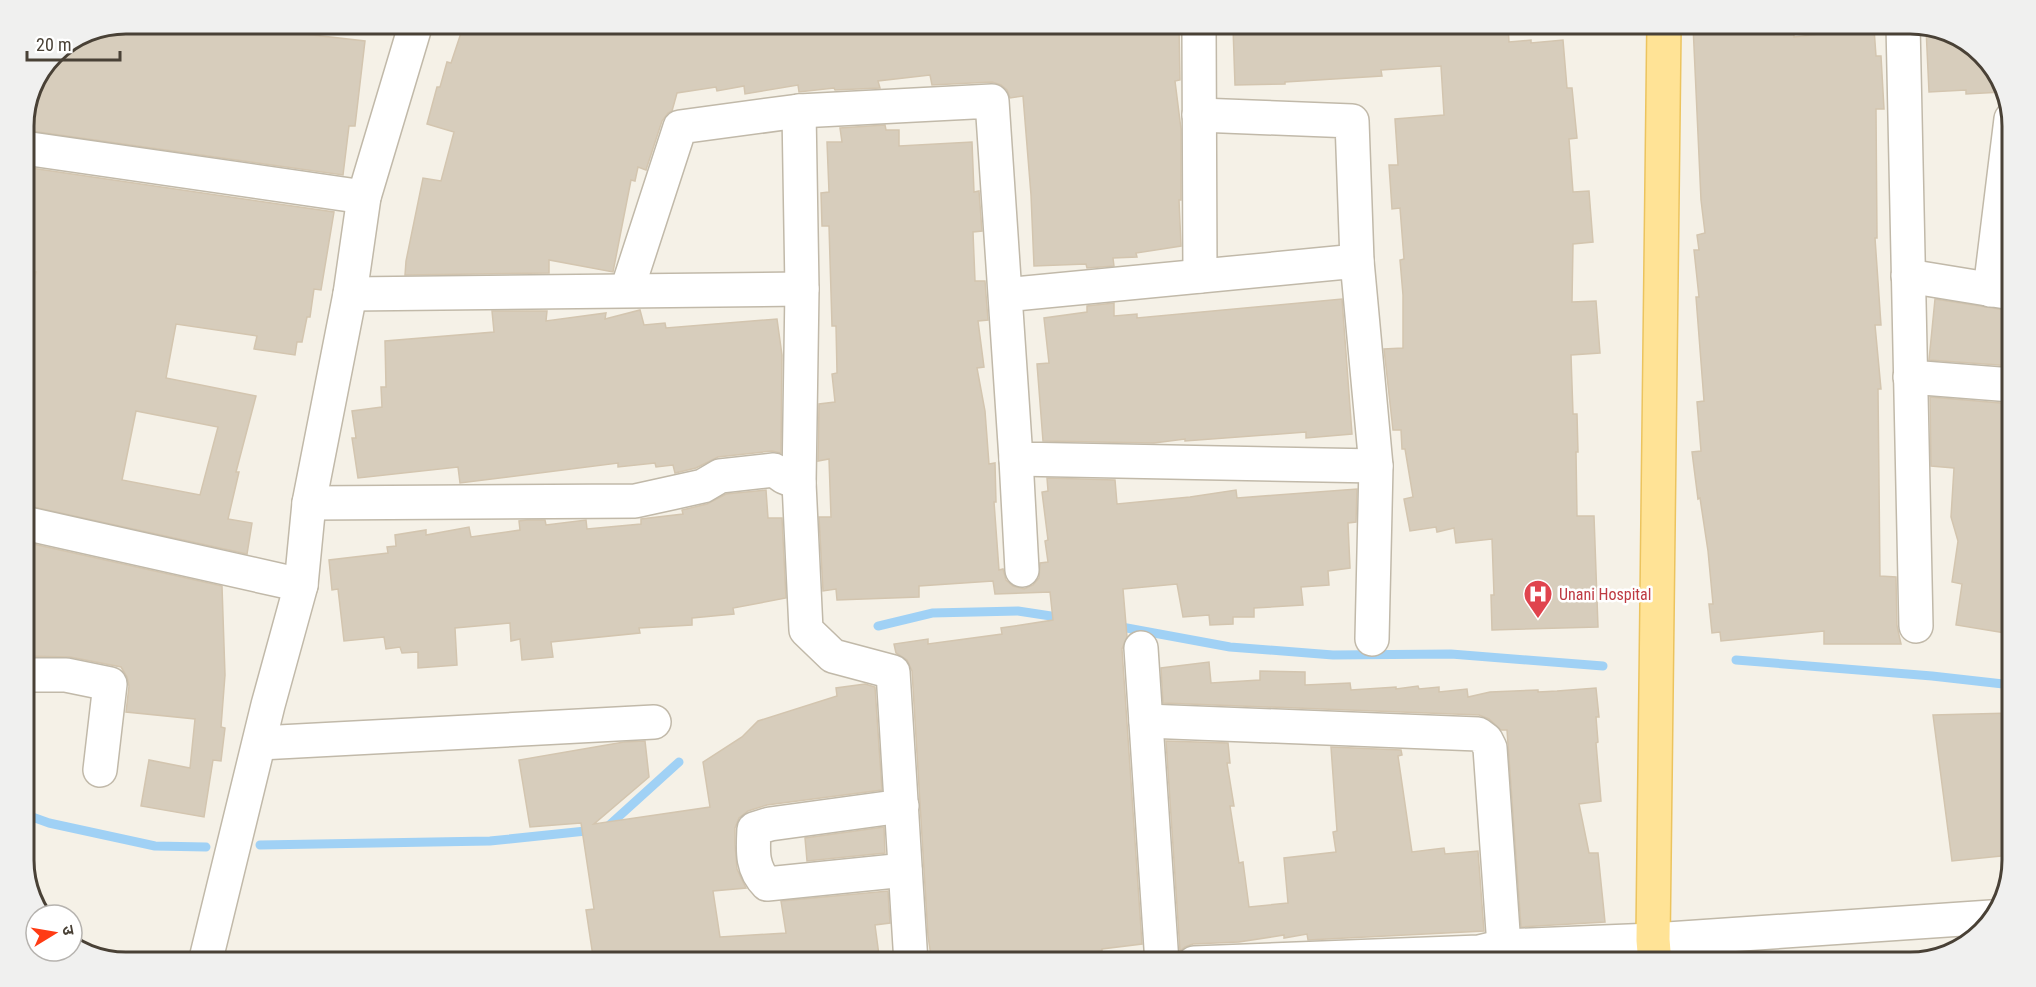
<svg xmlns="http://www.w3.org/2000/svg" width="2036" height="987" font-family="'Roboto Condensed','Noto Sans Devanagari',sans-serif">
<rect width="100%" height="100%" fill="#f5f1e7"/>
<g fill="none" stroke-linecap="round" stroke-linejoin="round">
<g stroke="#a0d1f5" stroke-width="9">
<path d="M 878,626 L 932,613 L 1018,611 L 1064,618"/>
<path d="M 1116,626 L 1230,647 L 1333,655 L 1451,654 L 1603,666"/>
<path d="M 1736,660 L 1932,676 L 2012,685"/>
<path d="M 24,814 L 49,823 L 155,846 L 206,847"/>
<path d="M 260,845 L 490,841 L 605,829 L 679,762"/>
</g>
</g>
<g fill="#d7cdbc" stroke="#d3c5af" stroke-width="1.5" fill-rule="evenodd">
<path d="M 1793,24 L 1794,37 L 1874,28 L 1876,56 L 1881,56 L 1884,109 L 1876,109 L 1877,238 L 1875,238 L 1881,325 L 1875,325 L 1881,389 L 1878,389 L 1880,576 L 1896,577 L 1897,626 L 1901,644 L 1824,644 L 1824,631 L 1721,641 L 1720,632 L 1712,633 L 1709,604 L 1713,604 L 1708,551 L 1700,498 L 1698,499 L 1692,452 L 1701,451 L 1697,402 L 1704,401 L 1696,297 L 1699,297 L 1694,250 L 1699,250 L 1697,235 L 1705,233 L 1701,200 L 1693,25 Z"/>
<path d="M 1340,26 L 1508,26 L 1509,42 L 1531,40 L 1531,43 L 1563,40 L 1567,88 L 1572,88 L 1577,138 L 1569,139 L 1573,192 L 1589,191 L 1593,242 L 1573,244 L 1572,302 L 1596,301 L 1600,353 L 1571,355 L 1573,414 L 1577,414 L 1578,452 L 1576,452 L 1577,516 L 1594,516 L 1598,627 L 1492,630 L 1491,595 L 1494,595 L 1492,539 L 1456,543 L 1454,528 L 1437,532 L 1436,527 L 1410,531 L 1404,499 L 1413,497 L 1405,449 L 1402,449 L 1401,430 L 1393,430 L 1384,349 L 1403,348 L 1403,295 L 1400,260 L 1404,259 L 1400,208 L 1392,209 L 1389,165 L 1398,165 L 1395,119 L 1444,115 L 1441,66 L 1381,70 L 1382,76 L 1285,82 L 1285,84 L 1235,85 L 1233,27 L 1281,27 L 1281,32 L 1340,29 Z"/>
<path d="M 1179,27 L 1180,80 L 1175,81 L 1181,129 L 1181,200 L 1179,200 L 1181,246 L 1136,253 L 1137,257 L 1113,258 L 1114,266 L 1087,268 L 1086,264 L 1034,266 L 1031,195 L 1023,96 L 1010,98 L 1007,90 L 1001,85 L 992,82 L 932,85 L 930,75 L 878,81 L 880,88 L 835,90 L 834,88 L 799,92 L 798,85 L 745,94 L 744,86 L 717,91 L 716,87 L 677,93 L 672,111 L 668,113 L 662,121 L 646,170 L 638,167 L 635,181 L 631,180 L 613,272 L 549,260 L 549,273 L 405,275 L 406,261 L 423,178 L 441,181 L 454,132 L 427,124 L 437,87 L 440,87 L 447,62 L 451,63 L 462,30 Z"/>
<path d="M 1926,28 L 1955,34 L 1995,69 L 2002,92 L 1966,94 L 1966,90 L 1929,92 Z"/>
<path d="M 278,31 L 365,41 L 355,126 L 349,126 L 343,175 L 24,130 L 24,120 L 54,54 L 87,32 Z"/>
<path d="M 885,125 L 886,130 L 899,130 L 899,146 L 972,142 L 974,192 L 979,191 L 982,231 L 973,232 L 975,281 L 985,281 L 988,320 L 978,321 L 984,367 L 977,368 L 985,411 L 989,464 L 995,463 L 996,502 L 994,502 L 999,570 L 1003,569 L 1006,580 L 1013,586 L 1024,589 L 1033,585 L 1039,578 L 1040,563 L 1048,562 L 1045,541 L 1048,540 L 1042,492 L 1048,491 L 1047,478 L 1115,480 L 1117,504 L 1190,497 L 1236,490 L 1237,498 L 1357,489 L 1356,522 L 1348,523 L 1350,568 L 1328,571 L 1329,585 L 1301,587 L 1303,605 L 1254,608 L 1254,617 L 1233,617 L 1233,624 L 1210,625 L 1209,615 L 1183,617 L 1177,584 L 1123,589 L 1127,637 L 1122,649 L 1142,944 L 1102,949 L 1102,951 L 1013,962 L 1013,957 L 974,963 L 932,963 L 928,936 L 912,671 L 907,660 L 896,653 L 894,644 L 928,639 L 928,644 L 1002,634 L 1001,628 L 1053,620 L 1050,592 L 995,594 L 993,581 L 919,586 L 919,597 L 837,600 L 836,589 L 823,591 L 819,517 L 831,517 L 829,459 L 818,461 L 819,404 L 835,402 L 832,374 L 837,373 L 836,326 L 832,326 L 829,226 L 822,226 L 821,193 L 829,192 L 827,142 L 842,142 L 840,128 Z"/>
<path d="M 24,167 L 334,212 L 321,290 L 314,289 L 310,317 L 307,317 L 302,342 L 297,342 L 295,355 L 254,349 L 257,336 L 176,324 L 166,378 L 256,396 L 236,472 L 239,472 L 228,519 L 252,523 L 247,554 L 24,505 L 24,320 L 36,272 L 24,272 ZM 136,411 L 218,427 L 200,495 L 122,480 Z"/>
<path d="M 1342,299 L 1352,434 L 1306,438 L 1306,432 L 1185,441 L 1185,439 L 1154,443 L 1043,441 L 1037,364 L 1049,363 L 1044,318 L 1087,312 L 1087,306 L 1114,303 L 1114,316 L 1137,314 L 1137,318 Z"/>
<path d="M 1935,299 L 2012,311 L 2012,366 L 1929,360 Z"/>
<path d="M 640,310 L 644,325 L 665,323 L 666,328 L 777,319 L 782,355 L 781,453 L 772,451 L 718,457 L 696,468 L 675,473 L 673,465 L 656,467 L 655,463 L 618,467 L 618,463 L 460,483 L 458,467 L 358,478 L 352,438 L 356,438 L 352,411 L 382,407 L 381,387 L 386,387 L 385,341 L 494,332 L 492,311 L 547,311 L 546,321 L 606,313 L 605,319 Z"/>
<path d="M 1930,397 L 2012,404 L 2012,634 L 1956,625 L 1962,584 L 1952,582 L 1958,541 L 1951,517 L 1954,468 L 1931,466 Z"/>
<path d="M 766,490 L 768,518 L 782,518 L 786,598 L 733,608 L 734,614 L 692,618 L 692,625 L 639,628 L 640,633 L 551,642 L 553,657 L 522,660 L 520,639 L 511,641 L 510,623 L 455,628 L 457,665 L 418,668 L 418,652 L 402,653 L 400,647 L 386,649 L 384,637 L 344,641 L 338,589 L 332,590 L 329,560 L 388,553 L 387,547 L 396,546 L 395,535 L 426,530 L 426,535 L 469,527 L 471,537 L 520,530 L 519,521 L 527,520 L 545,520 L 546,525 L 586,520 L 587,529 L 641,524 L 641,519 L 683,514 L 682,510 L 707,504 L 726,494 Z"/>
<path d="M 24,542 L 222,586 L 225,675 L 221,727 L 225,728 L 221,761 L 213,760 L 204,817 L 141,806 L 149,760 L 190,768 L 195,719 L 126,712 L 129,686 L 127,677 L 121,667 L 70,657 L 24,656 Z"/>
<path d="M 1209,662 L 1211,683 L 1260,680 L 1260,671 L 1305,672 L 1305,685 L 1350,683 L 1351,690 L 1396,687 L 1396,689 L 1418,686 L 1419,689 L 1439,687 L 1439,692 L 1467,689 L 1468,697 L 1490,692 L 1538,690 L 1538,692 L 1557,691 L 1596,688 L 1599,717 L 1596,717 L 1598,742 L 1596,743 L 1601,801 L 1579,804 L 1589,853 L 1598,853 L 1605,922 L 1521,927 L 1507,730 L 1501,730 L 1489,719 L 1479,715 L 1163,703 L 1161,668 Z"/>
<path d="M 865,684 L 875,687 L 882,790 L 767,805 L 748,811 L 739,818 L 735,828 L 735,844 L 737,869 L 746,888 L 713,891 L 720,937 L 786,933 L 781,901 L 888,891 L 890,923 L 875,925 L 880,963 L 594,963 L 586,910 L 594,909 L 581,823 L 530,827 L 519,760 L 624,742 L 645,741 L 649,777 L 594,824 L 710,807 L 703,762 L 742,737 L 758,721 L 837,696 L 836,688 Z"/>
<path d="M 2012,713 L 2011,855 L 1952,861 L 1933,715 Z"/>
<path d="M 1166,741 L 1228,743 L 1230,763 L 1227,763 L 1234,806 L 1230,806 L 1239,863 L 1243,862 L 1249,907 L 1288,903 L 1284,858 L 1336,852 L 1333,832 L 1337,831 L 1331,747 L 1401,750 L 1402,755 L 1398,756 L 1412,852 L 1444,848 L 1445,854 L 1478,851 L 1484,931 L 1308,940 L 1307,934 L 1284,938 L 1284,935 L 1239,942 L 1193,944 L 1185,947 L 1180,951 Z"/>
<path d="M 884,827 L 885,853 L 807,861 L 805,838 Z"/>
</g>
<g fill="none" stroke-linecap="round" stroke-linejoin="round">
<g stroke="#c1b9a9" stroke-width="36">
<g id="minor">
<path d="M 1903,24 L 1916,626"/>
<path d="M 1199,27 L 1200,276"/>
<path d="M 799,111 L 802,289 L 799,483 L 806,630 L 833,656 L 893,672 L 911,963"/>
<path d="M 1199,115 L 1352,121 L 1357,261"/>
<path d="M 24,148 L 364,197"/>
<path d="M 1908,276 L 2012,293"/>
<path d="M 627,290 L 680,127 L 799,111 L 992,101 L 1016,459 L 1376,466 L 1357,261 L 1005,295"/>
<path d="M 1990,290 L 2011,119"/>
<path d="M 350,294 L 802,289"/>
<path d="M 1910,377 L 2012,385"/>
<path d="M 1016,459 L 1022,570"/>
<path d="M 309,503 L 635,501 L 703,486 L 720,476 L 774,470 L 784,477 L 799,483"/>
<path d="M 24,523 L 301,585"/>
<path d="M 1372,639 L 1376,466"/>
<path d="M 1141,648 L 1162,963"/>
<path d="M 24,675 L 66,675 L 110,684 L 100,770"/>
<path d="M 1146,721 L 1478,734 L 1486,740 L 1490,748 L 1504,946"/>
<path d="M 260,743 L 654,722"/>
<path d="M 902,806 L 770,824 L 754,829 C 753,850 751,868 767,884 L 905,870"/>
<path d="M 205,963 L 268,705 L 301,585 L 309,503 L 350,294 L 364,197 L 414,30"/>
<path d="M 1194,963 L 1479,952 L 1504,946 L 1653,940 L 1991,917"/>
</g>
</g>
<g stroke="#ecc45e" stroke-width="36">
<path id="major" d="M 1655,963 L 1653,940 L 1664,25"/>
</g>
<use href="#minor" stroke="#fff" stroke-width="33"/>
<use href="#major" stroke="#ffe396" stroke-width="33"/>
</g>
<defs>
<g id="hospital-pin" transform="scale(1.5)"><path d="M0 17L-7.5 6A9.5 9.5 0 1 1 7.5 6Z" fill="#e0444e" stroke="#fff"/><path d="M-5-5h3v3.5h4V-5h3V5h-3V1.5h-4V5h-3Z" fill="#fff"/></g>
</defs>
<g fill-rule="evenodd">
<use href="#hospital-pin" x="1538" y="594"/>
</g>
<g text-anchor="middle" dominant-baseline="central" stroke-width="5" stroke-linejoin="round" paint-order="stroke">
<g font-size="16" fill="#be3a42" stroke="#fff" text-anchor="start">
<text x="1559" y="594">Unani Hospital</text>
</g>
</g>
<path d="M0 0H2036V987H0ZM126 34H1910A92 92 0 0 1 2002 126V860A92 92 0 0 1 1910 952H126A92 92 0 0 1 34 860V126A92 92 0 0 1 126 34Z" fill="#f0f0ef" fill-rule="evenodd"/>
<path fill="none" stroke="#494136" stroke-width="3" d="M126 34H1910A92 92 0 0 1 2002 126V860A92 92 0 0 1 1910 952H126A92 92 0 0 1 34 860V126A92 92 0 0 1 126 34Z"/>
<g transform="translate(54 933) rotate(79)"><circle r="28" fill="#ffffff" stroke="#b6b3af" stroke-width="1.5"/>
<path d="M0-4.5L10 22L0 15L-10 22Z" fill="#ff3b14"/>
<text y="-9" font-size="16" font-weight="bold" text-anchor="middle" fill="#494136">उ</text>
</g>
<path d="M27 51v9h93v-9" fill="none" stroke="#494136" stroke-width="3"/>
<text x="36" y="51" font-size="18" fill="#494136" stroke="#ffffff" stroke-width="4.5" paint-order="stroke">20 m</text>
</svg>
